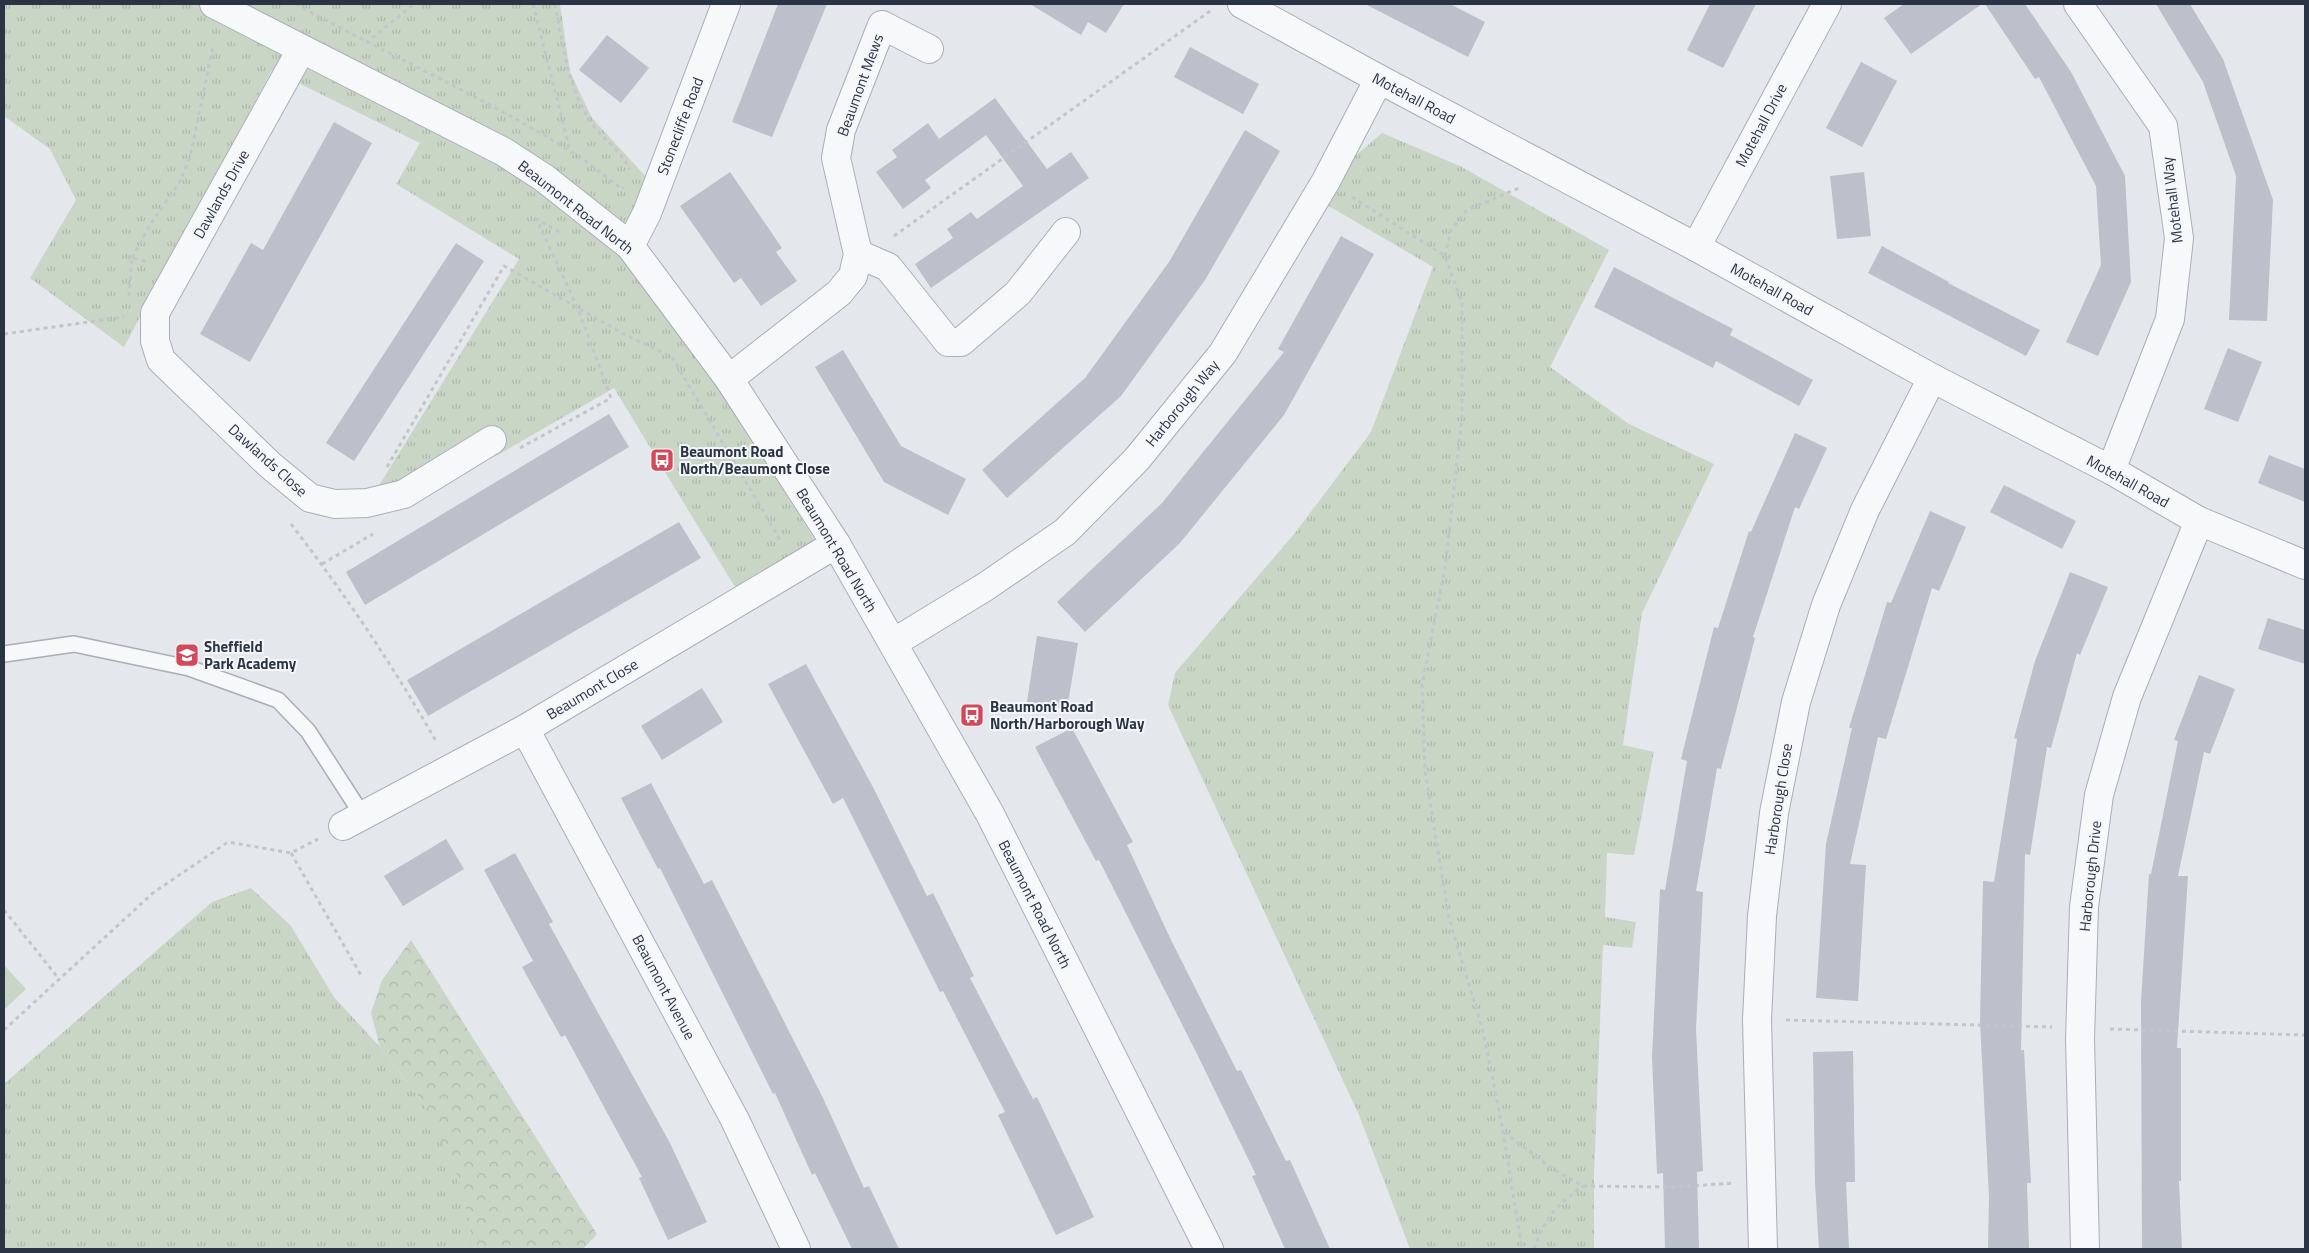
<svg xmlns="http://www.w3.org/2000/svg" width="2309" height="1253" font-family="'Titillium Web',sans-serif">
<defs>
<pattern id="forest-crowns" width="20" height="18" patternUnits="userSpaceOnUse" patternTransform="scale(1.25)"><rect width="20" height="18" fill="#c9d6c5"/><path d="M2 6a3 3 0 1 1 6 0M12 15a3 3 0 1 1 6 0" fill="none" stroke="#adb8ab"/></pattern>
<pattern id="park-tufts" width="24" height="20" patternUnits="userSpaceOnUse" patternTransform="scale(1.25)"><rect width="24" height="20" fill="#c9d6c5"/><path d="M3 7l-1-3M5 7V3M7 7l1-3M15 17l-1-3M17 17v-4M19 17l1-3" fill="none" stroke="#adb8ab"/></pattern>
</defs>
<rect width="100%" height="100%" fill="#e4e7ec"/>
<path fill="url(#forest-crowns)" d="M 411,940 L 597,1234 L 583,1249 L 465,1249 L 471,1227 L 421,1100 L 380,1047 L 371,1013 L 382,980 Z"/>
<g fill="url(#park-tufts)">
<path d="M 4,4 L 560,4 L 570,72 L 592,118 L 648,179 L 628,238 L 819,547 L 738,592 L 614,388 L 496,456 L 375,492 L 519,259 L 396,184 L 420,143 L 272,70 L 124,347 L 30,278 L 76,200 L 50,149 L 4,116 Z"/>
<path d="M 1382,133 L 1460,166 L 1609,250 L 1550,367 L 1629,424 L 1714,464 L 1642,613 L 1623,745 L 1654,752 L 1634,855 L 1607,853 L 1605,917 L 1636,922 L 1632,948 L 1603,945 L 1594,1176 L 1594,1249 L 1410,1249 L 1359,1115 L 1168,705 L 1175,673 L 1295,533 L 1371,432 L 1433,267 L 1310,195 Z"/>
<path d="M 251,888 L 291,926 L 334,997 L 380,1047 L 421,1100 L 455,1168 L 471,1227 L 465,1249 L 4,1249 L 4,1084 L 212,902 Z"/>
</g>
<path fill="#c9d6c5" d="M 4,965 L 26,989 L 4,1010 Z"/>
<g fill="#bbc0ca">
<path d="M 778,4 L 827,4 L 772,137 L 732,122 Z"/>
<path d="M 1030,4 L 1124,4 L 1106,33 L 1088,22 L 1081,35 Z"/>
<path d="M 1365,4 L 1450,4 L 1485,22 L 1468,57 Z"/>
<path d="M 1710,4 L 1756,4 L 1723,68 L 1687,50 Z"/>
<path d="M 1904,4 L 1982,4 L 1911,54 L 1884,18 Z"/>
<path d="M 1985,4 L 2025,4 L 2071,72 L 2125,176 L 2131,282 L 2098,356 L 2066,342 L 2101,265 L 2096,186 L 2039,77 L 2035,79 Z"/>
<path d="M 2156,4 L 2190,4 L 2223,59 L 2273,200 L 2267,321 L 2229,320 L 2236,176 L 2203,82 Z"/>
<path d="M 607,35 L 649,68 L 621,103 L 579,70 Z"/>
<path d="M 1190,47 L 1259,84 L 1243,114 L 1174,77 Z"/>
<path d="M 1861,62 L 1897,81 L 1862,147 L 1826,128 Z"/>
<path d="M 995,98 L 1047,169 L 1071,152 L 1089,178 L 931,288 L 915,264 L 953,238 L 947,229 L 971,212 L 977,219 L 1023,186 L 986,135 L 925,180 L 931,188 L 903,209 L 876,172 L 897,157 L 892,150 L 928,123 L 939,139 Z"/>
<path d="M 334,122 L 372,143 L 250,362 L 200,334 L 251,243 L 263,250 Z"/>
<path d="M 1245,130 L 1280,151 L 1205,280 L 1121,396 L 1007,498 L 982,470 L 1085,378 L 1169,262 Z"/>
<path d="M 730,172 L 782,248 L 776,252 L 797,281 L 761,306 L 741,278 L 734,283 L 680,206 Z"/>
<path d="M 1864,172 L 1871,236 L 1837,239 L 1830,176 Z"/>
<path d="M 1341,236 L 1374,254 L 1284,415 L 1180,543 L 1085,632 L 1057,602 L 1162,503 L 1284,352 L 1278,349 Z"/>
<path d="M 456,243 L 484,261 L 354,461 L 326,443 Z"/>
<path d="M 1882,246 L 1949,282 L 1948,283 L 2040,330 L 2026,356 L 1868,273 Z"/>
<path d="M 1614,267 L 1733,329 L 1730,335 L 1813,380 L 1799,406 L 1716,361 L 1713,368 L 1594,307 Z"/>
<path d="M 2228,348 L 2262,362 L 2238,422 L 2204,409 Z"/>
<path d="M 843,350 L 901,446 L 966,479 L 948,515 L 884,482 L 815,367 Z"/>
<path d="M 609,414 L 629,447 L 365,605 L 346,572 Z"/>
<path d="M 1795,433 L 1827,448 L 1799,509 L 1795,507 L 1753,637 L 1755,638 L 1721,769 L 1717,768 L 1696,891 L 1703,892 L 1696,1029 L 1703,1171 L 1697,1172 L 1699,1249 L 1665,1249 L 1663,1173 L 1657,1174 L 1652,1057 L 1660,889 L 1665,890 L 1687,761 L 1681,759 L 1714,627 L 1718,628 L 1749,531 L 1751,532 Z"/>
<path d="M 2269,455 L 2305,469 L 2305,502 L 2258,483 Z"/>
<path d="M 2004,485 L 2076,521 L 2062,549 L 1990,512 Z"/>
<path d="M 1930,511 L 1966,527 L 1939,591 L 1932,588 L 1886,739 L 1878,737 L 1850,864 L 1866,865 L 1858,1001 L 1816,998 L 1826,844 L 1852,728 L 1849,728 L 1887,602 L 1891,603 Z"/>
<path d="M 679,522 L 701,558 L 428,716 L 407,680 Z"/>
<path d="M 2070,572 L 2108,587 L 2080,655 L 2077,653 L 2051,748 L 2047,747 L 2030,855 L 2025,854 L 2021,1050 L 2024,1050 L 2031,1183 L 2027,1183 L 2029,1249 L 1988,1249 L 1989,1197 L 1980,1022 L 1983,881 L 1994,882 L 2017,739 L 2014,738 L 2035,661 Z"/>
<path d="M 2268,618 L 2305,630 L 2305,664 L 2258,649 Z"/>
<path d="M 1037,636 L 1078,643 L 1067,709 L 1027,702 Z"/>
<path d="M 806,664 L 874,789 L 927,896 L 933,893 L 974,976 L 970,978 L 1033,1099 L 1037,1097 L 1094,1217 L 1056,1235 L 998,1115 L 1005,1112 L 943,991 L 940,992 L 843,798 L 833,804 L 768,684 Z"/>
<path d="M 2199,675 L 2235,689 L 2210,754 L 2204,752 L 2178,876 L 2188,876 L 2177,1048 L 2181,1048 L 2181,1181 L 2179,1181 L 2182,1249 L 2142,1249 L 2141,1001 L 2149,874 L 2151,874 L 2178,741 L 2174,740 Z"/>
<path d="M 702,688 L 723,722 L 662,760 L 641,726 Z"/>
<path d="M 1072,728 L 1133,842 L 1127,845 L 1171,940 L 1237,1071 L 1241,1070 L 1286,1161 L 1290,1160 L 1330,1249 L 1285,1249 L 1252,1176 L 1256,1175 L 1198,1056 L 1099,860 L 1096,861 L 1035,747 Z"/>
<path d="M 651,783 L 704,884 L 712,880 L 823,1098 L 864,1188 L 869,1186 L 899,1249 L 852,1249 L 815,1173 L 812,1175 L 775,1093 L 773,1094 L 660,868 L 658,869 L 621,798 Z"/>
<path d="M 446,839 L 464,869 L 403,906 L 384,876 Z"/>
<path d="M 515,853 L 553,922 L 549,924 L 670,1143 L 707,1222 L 668,1240 L 639,1178 L 642,1177 L 565,1035 L 561,1037 L 522,967 L 533,961 L 484,870 Z"/>
<path d="M 1853,1051 L 1855,1182 L 1846,1182 L 1849,1249 L 1819,1249 L 1815,1183 L 1813,1052 Z"/>
</g>
<g fill="none" stroke-linecap="round" stroke-linejoin="round">
<g stroke="#a9aeb7" stroke-width="18">
<path id="lane" d="M 4,654 L 74,644 L 189,668 L 278,700 L 308,731 L 363,816"/>
</g>
<g stroke="#a9aeb7" stroke-width="30">
<g id="street">
<path d="M 214,4 L 504,152 L 544,178 L 630,246 L 729,379 L 836,544 L 990,814 L 1209,1249"/>
<path d="M 1242,4 L 1379,79 L 1696,247 L 1932,378 L 2111,470 L 2199,521 L 2305,565"/>
<path d="M 2078,4 L 2163,126 L 2179,238 L 2170,319 L 2111,470"/>
<path d="M 301,50 L 155,313 L 155,341 L 161,360 L 270,465 L 310,498 L 335,504 L 367,503 L 404,494 L 492,440"/>
<path d="M 630,246 L 647,213 L 726,4"/>
<path d="M 1696,247 L 1827,4"/>
<path d="M 858,254 L 888,267 L 948,342 L 961,342 L 1018,293 L 1066,232"/>
<path d="M 729,379 L 839,293 L 853,276 L 858,254 L 836,158 L 841,130 L 882,25 L 929,49"/>
<path d="M 893,643 L 985,587 L 1065,532 L 1137,459 L 1223,353 L 1326,181 L 1379,79"/>
<path d="M 525,729 L 735,1120 L 796,1249"/>
<path d="M 343,826 L 525,729 L 836,544"/>
<path d="M 1763,1249 L 1757,1020 L 1762,916 L 1774,813 L 1796,702 L 1826,605 L 1865,510 L 1932,378"/>
<path d="M 2085,1249 L 2080,1039 L 2084,907 L 2099,795 L 2127,697 L 2199,521"/>
</g>
</g>
<g stroke="#c2c5cb" stroke-width="3" stroke-dasharray="4 4" stroke-linecap="butt">
<path d="M 296,4 C 386,54 482,96 570,151 C 588,162 605,176 622,189 L 623,187"/>
<path d="M 533,4 L 570,151"/>
<path d="M 555,4 C 563,45 568,91 593,125 C 604,140 624,154 630,170"/>
<path d="M 366,43 L 414,4"/>
<path d="M 1352,197 L 1445,256 L 1462,303 L 1462,418 L 1445,568 L 1422,685 L 1425,771 L 1449,918 L 1483,1031 L 1503,1131 L 1522,1249"/>
<path d="M 535,218 L 563,234"/>
<path d="M 894,236 L 1213,9"/>
<path d="M 1445,256 L 1451,230 L 1467,210 L 1519,188"/>
<path d="M 132,258 L 150,225 L 179,183 L 190,158 L 213,46"/>
<path d="M 129,296 L 132,258 L 149,262"/>
<path d="M 4,334 L 124,317"/>
<path d="M 672,357 L 782,543"/>
<path d="M 520,448 L 611,398 L 578,309 L 536,218"/>
<path d="M 387,467 L 504,266 L 624,334 L 672,357"/>
<path d="M 291,524 C 345,594 394,667 437,743"/>
<path d="M 322,564 L 373,534"/>
<path d="M 291,853 L 362,977"/>
<path d="M 4,910 L 59,979"/>
<path d="M 1786,1020 L 2052,1027"/>
<path d="M 2110,1029 L 2305,1035"/>
<path d="M 4,1030 L 153,893 L 228,842 L 291,853 L 318,839"/>
<path d="M 1504,1132 L 1553,1169 L 1583,1186 L 1677,1187 L 1733,1183"/>
<path d="M 1534,1249 C 1545,1217 1556,1206 1583,1186"/>
</g>
<use href="#lane" stroke="#f7f8fa" stroke-width="15"/>
<use href="#street" stroke="#f7f8fa" stroke-width="28"/>
</g>
<defs>
<g id="bus-square" transform="scale(1.25)"><rect x="-9" y="-9" width="18" height="18" rx="4" fill="#d1495b" stroke="#f4f6f9"/><path d="M-5-6H5V4H4V6H2V4H-2V6H-4V4H-5ZM-3.5-4V0h7V-4ZM-3.5 1.2v1.5H-2V1.2ZM2 1.2v1.5H3.5V1.2Z" fill="#fff"/></g>
<g id="school-square" transform="scale(1.25)"><rect x="-9" y="-9" width="18" height="18" rx="4" fill="#d1495b" stroke="#f4f6f9"/><path d="M0-5L7-2L0 1L-7-2ZM-4 1L0 2.5L4 1V4Q0 6-4 4Z" fill="#fff"/></g>
</defs>
<g fill-rule="evenodd">
<use href="#bus-square" x="662" y="460"/>
<use href="#school-square" x="187" y="655"/>
<use href="#bus-square" x="972" y="715"/>
</g>
<g text-anchor="middle" dominant-baseline="central" stroke-width="4" stroke-linejoin="round" paint-order="stroke">
<g font-size="15" fill="#2b3445" stroke="#f4f6f9">
<text transform="translate(860 85) rotate(-70)">Beaumont Mews</text>
<text transform="translate(1414 98) rotate(28)">Motehall Road</text>
<text transform="translate(1761 125) rotate(-62)">Motehall Drive</text>
<text transform="translate(680 126) rotate(-69)">Stonecliffe Road</text>
<text transform="translate(221 194) rotate(-61)">Dawlands Drive</text>
<text transform="translate(2172 200) rotate(-97)">Motehall Way</text>
<text transform="translate(576 207) rotate(38)">Beaumont Road North</text>
<text transform="translate(1772 289) rotate(29)">Motehall Road</text>
<text transform="translate(1182 403) rotate(-51)">Harborough Way</text>
<text transform="translate(268 460) rotate(42)">Dawlands Close</text>
<text transform="translate(2128 481) rotate(29)">Motehall Road</text>
<text transform="translate(837 550) rotate(59)">Beaumont Road North</text>
<text transform="translate(592 689) rotate(-31)">Beaumont Close</text>
<text transform="translate(1778 799) rotate(-81)">Harborough Close</text>
<text transform="translate(2090 876) rotate(-84)">Harborough Drive</text>
<text transform="translate(1035 904) rotate(63)">Beaumont Road North</text>
<text transform="translate(664 987) rotate(62)">Beaumont Avenue</text>
</g>
<g font-size="15" font-weight="bold" fill="#2b3445" stroke="#f4f6f9" text-anchor="start">
<text x="680" y="451">Beaumont Road<tspan x="680" dy="17">North/Beaumont Close</tspan></text>
<text x="204" y="646">Sheffield<tspan x="204" dy="17">Park Academy</tspan></text>
<text x="990" y="706">Beaumont Road<tspan x="990" dy="17">North/Harborough Way</tspan></text>
</g>
</g>
<rect width="2309" height="1253" fill="none" stroke="#2b3445" stroke-width="10"/>
</svg>
